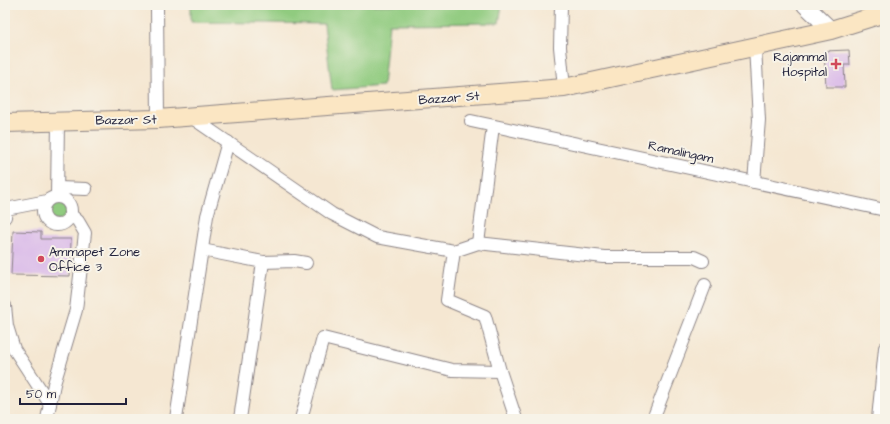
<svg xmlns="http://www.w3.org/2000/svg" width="890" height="424" font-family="'Architects Daughter',sans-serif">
<rect width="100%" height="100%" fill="#f7f3e8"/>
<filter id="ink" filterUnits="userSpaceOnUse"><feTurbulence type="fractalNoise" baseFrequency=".025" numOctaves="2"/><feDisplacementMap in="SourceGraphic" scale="8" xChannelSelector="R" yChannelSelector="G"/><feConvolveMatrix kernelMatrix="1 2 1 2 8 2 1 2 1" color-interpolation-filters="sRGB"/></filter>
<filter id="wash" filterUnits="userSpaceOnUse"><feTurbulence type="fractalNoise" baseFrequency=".012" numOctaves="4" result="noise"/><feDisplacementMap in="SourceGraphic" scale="16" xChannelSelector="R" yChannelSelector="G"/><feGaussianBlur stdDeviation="0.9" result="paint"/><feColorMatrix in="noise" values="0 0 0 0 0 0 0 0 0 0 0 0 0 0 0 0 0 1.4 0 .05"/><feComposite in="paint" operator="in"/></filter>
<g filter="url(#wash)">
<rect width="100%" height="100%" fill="#f5e7d2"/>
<g fill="#90cb7f" stroke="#59765d">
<path d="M 191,5 L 502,5 L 499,23 L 389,24 L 383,86 L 332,90 L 324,24 L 191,22 Z"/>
<circle cx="57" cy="211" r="9"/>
</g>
<g id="blocks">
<g fill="#d7b4e9">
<path d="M 849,50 L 850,65 L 844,65 L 845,87 L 826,87 L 824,51 Z"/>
<path d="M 13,231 L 41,232 L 41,239 L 71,239 L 70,276 L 11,275 Z"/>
</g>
</g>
</g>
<g filter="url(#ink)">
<use href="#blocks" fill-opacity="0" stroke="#8c8486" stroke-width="1"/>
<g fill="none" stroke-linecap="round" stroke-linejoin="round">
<g stroke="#8c8486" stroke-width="14">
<g id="minor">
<path d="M 157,5 L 158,119"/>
<path d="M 561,5 L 560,47 L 564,88"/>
<path d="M 191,117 L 332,214 L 377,237 L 454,251 L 447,300 L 485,316 L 500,371 L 452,370 L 323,338 L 301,419"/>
<path d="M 471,121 L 885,210"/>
<path d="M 754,182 L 759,120 L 755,46"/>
<path d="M 58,188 L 86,189"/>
<path d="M 57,197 L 58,121"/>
<circle cx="57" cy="211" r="14"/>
<path d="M 5,217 L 6,209 L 47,201"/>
<path d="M 478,243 L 493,126"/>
<path d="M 202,250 L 263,262 L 240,419"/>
<path d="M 454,251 L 478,243 L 604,257 L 694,257 L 703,261"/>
<path d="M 263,262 L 294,261 L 306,263"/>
<path d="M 5,306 L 7,326 L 14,349 L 50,404"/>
<path d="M 500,371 L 516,419"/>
<path d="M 47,419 L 54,384 L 76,310 L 85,233 L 78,221 L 70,214"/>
<path d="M 176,419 L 207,216 L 228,142"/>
<path d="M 653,419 L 705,285"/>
<path d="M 878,419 L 885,348"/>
</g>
</g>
<g stroke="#8c8486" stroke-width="18">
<path id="tertiary" d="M 805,5 L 831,30"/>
</g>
<g stroke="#8c8486" stroke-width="20">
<path id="secondary" d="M 5,123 L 158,119 L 564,88 L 831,30 L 885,13"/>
</g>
<use href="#minor" stroke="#fff" stroke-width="12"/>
<use href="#tertiary" stroke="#fff" stroke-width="16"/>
<use href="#secondary" stroke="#fbe6c3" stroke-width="18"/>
</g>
</g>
<g fill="#d1495b" stroke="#f7f3e8" stroke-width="1.5">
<path d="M834 58h4v4h4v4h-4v4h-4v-4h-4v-4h4z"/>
<circle cx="41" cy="259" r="4"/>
</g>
<g text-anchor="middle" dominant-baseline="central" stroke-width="4" stroke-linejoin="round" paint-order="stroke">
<g font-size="13" fill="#22223b" stroke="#f7f3e8" text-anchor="end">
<text x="827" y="57">Rajammal<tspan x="827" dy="15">Hospital</tspan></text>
<text x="49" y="252" text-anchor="start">Ammapet Zone<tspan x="49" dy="15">Office 3</tspan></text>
</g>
<g font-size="13" fill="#22223b" stroke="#f7f3e8">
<text transform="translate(449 98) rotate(-4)">Bazzar St</text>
<text transform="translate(126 120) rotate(-1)">Bazzar St</text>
<text transform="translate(681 152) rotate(12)">Ramalingam</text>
</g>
</g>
<rect width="890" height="424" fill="none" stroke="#f7f3e8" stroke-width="20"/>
<path d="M20 398v6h106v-6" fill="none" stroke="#22223b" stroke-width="2"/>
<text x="26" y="398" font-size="12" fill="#22223b" stroke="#f7f3e8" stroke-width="3" paint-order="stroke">50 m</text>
</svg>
